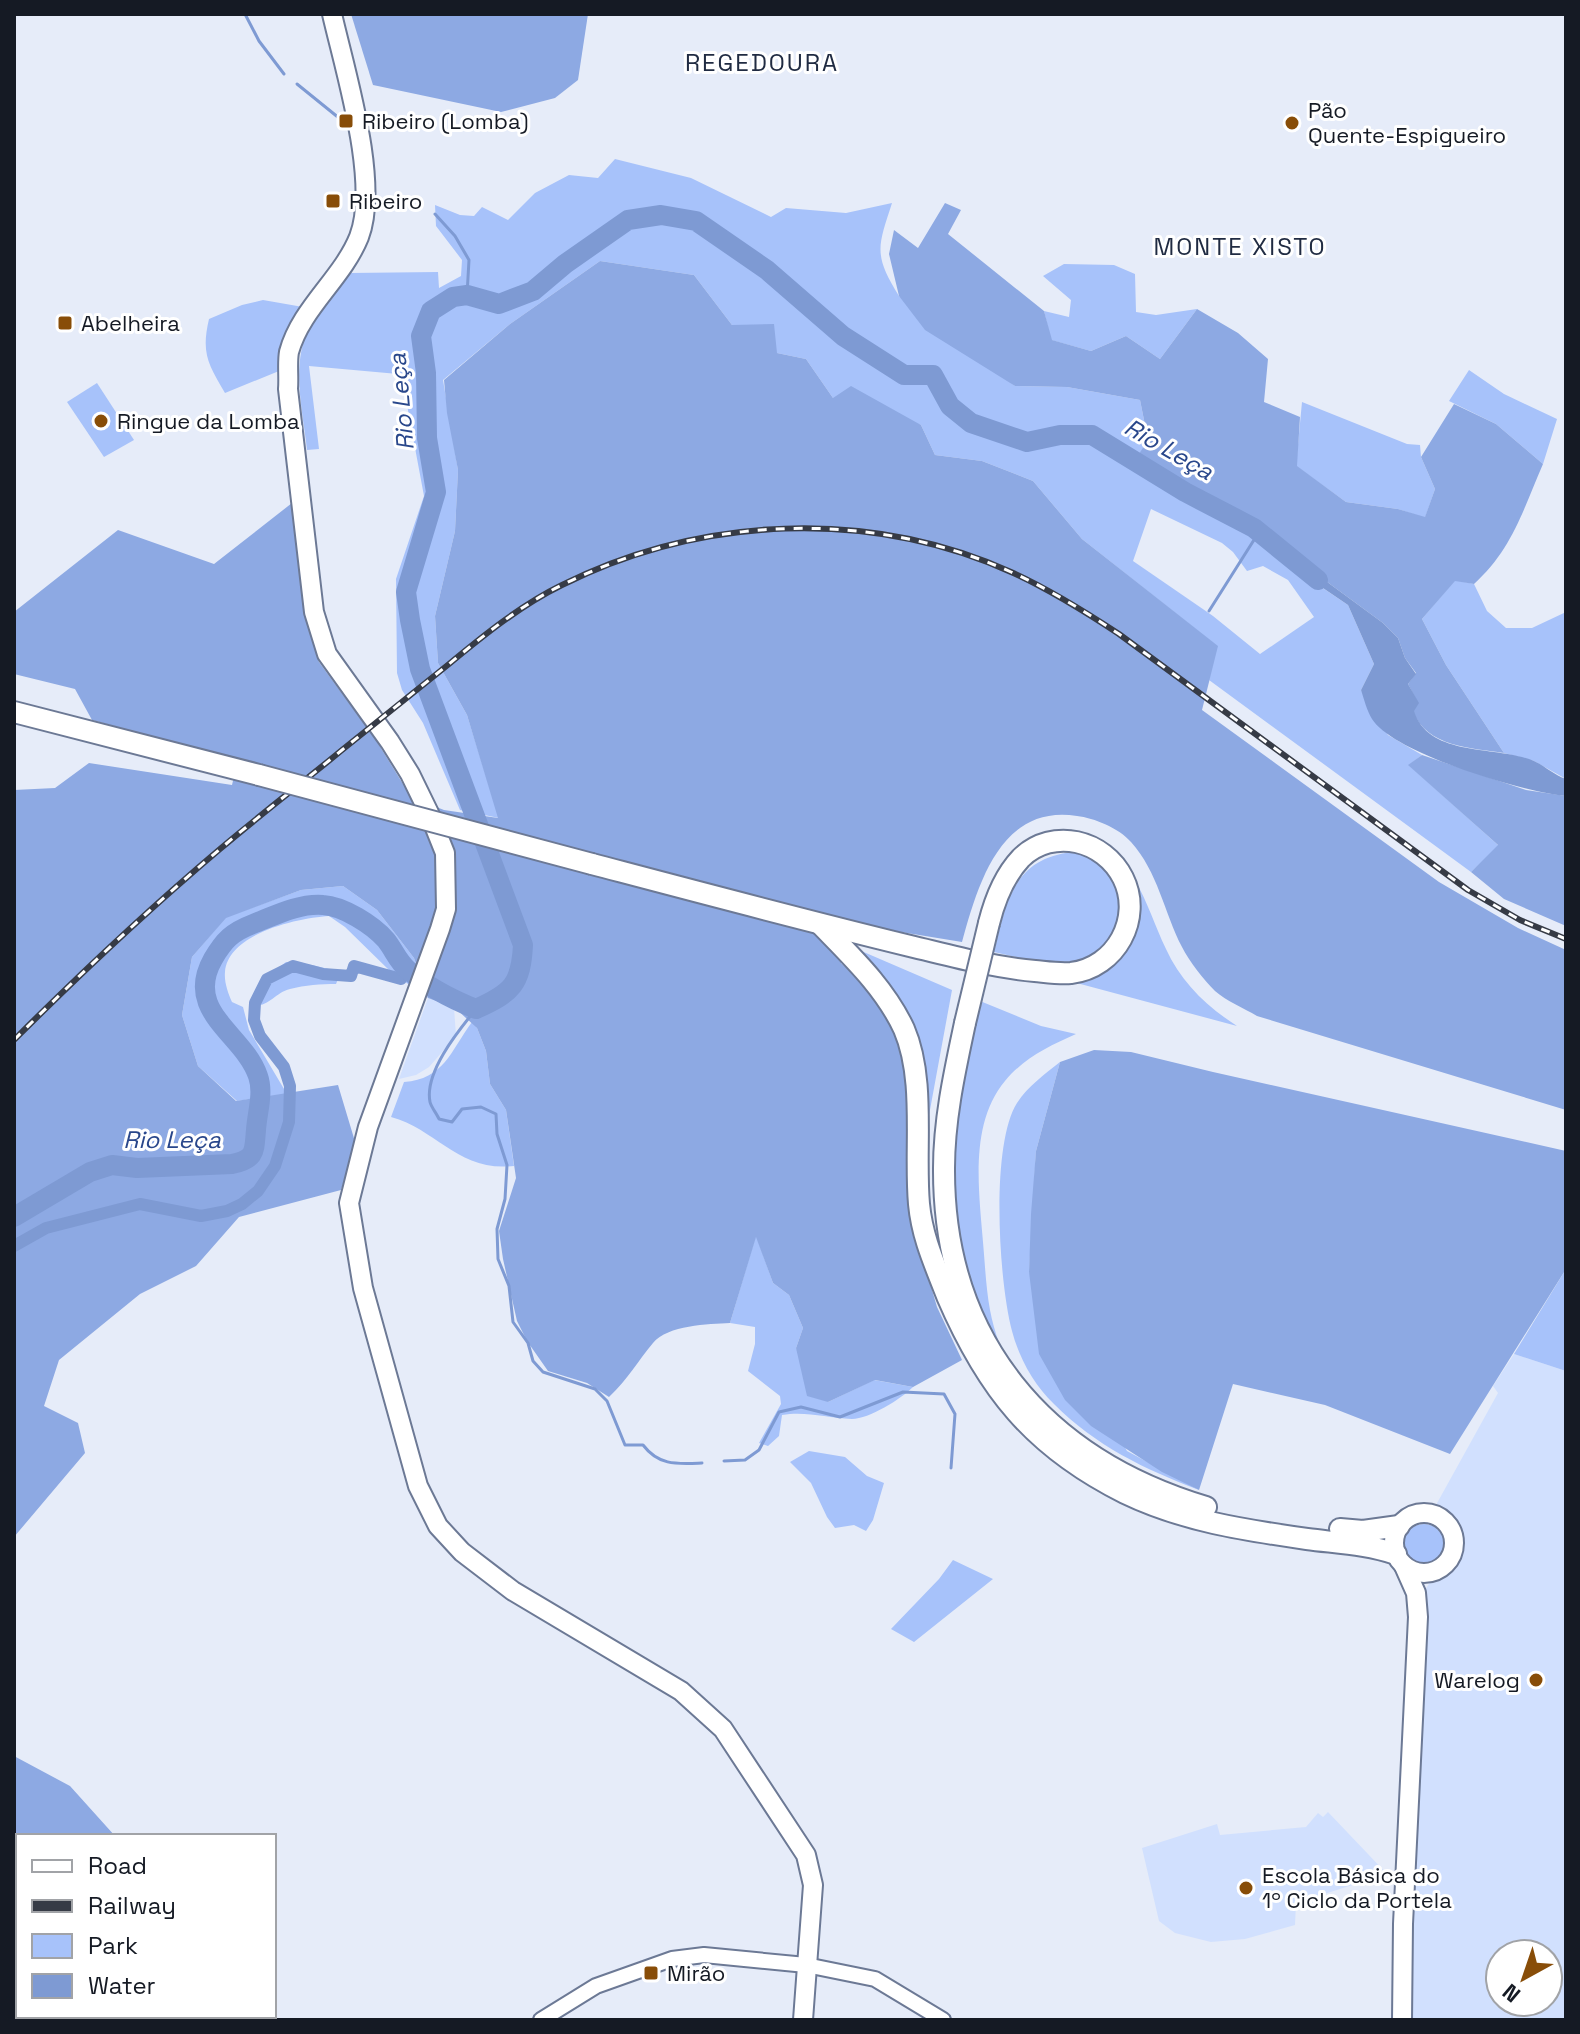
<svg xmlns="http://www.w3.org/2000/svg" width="1580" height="2034" font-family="'Space Grotesk',sans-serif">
<rect width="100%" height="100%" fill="#e6ecf9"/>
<g fill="#d1e0fe" fill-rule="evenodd">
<path d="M 428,998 L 454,1008 L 456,1036 L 429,1067 L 416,1075 L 399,1079 Z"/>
<path d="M 1514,1354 L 1566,1371 L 1566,2020 L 1402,2020 L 1423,1593 L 1438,1570 L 1448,1561 L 1454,1547 L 1449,1526 L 1431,1514 L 1498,1393 L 1493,1386 ZM 1500,1954 L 1548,1954 L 1548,2002 L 1500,2002 Z"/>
<path d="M 1328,1812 L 1387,1874 L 1296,1903 L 1295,1925 L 1245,1939 L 1211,1942 L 1175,1933 L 1159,1921 L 1142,1848 L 1217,1824 L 1220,1835 L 1306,1827 L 1318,1813 L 1323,1817 Z"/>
</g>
<g fill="#a7c2fa" fill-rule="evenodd">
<path d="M 615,159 L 691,178 L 771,217 L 786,208 L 846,213 L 892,203 C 878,247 873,254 899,296 L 1015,386 L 1067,387 L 1140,400 L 1148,440 L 1138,457 L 1255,524 L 1300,562 L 1293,568 L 1348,605 L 1374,664 L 1361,690 L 1388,735 L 1422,755 L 1409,765 L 1499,846 L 1471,872 L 1209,680 L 1217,646 L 1082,539 L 1033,481 L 982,461 L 935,455 L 921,425 L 833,398 L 806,359 L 777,353 L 732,325 L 694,275 L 600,261 L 510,324 L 443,380 L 458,470 L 455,531 L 435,616 L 438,663 L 467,715 L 499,818 L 460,810 L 423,723 L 402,690 L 397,673 L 396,579 L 424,496 L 407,405 L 398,374 L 309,366 L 319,449 L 307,450 C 303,412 291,367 308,330 C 317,310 336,291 349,273 L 438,272 L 439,288 L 461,276 L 462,260 L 436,226 L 435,205 L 460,215 L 474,216 L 482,207 L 508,220 L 535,193 L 569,175 L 598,178 ZM 1151,509 L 1222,543 L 1233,552 L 1247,571 L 1263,566 L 1288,580 L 1314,617 L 1260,654 L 1213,616 L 1133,561 Z"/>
<path d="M 1064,264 L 1114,265 L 1135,274 L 1136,312 L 1156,315 L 1197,309 L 1160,359 L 1126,336 L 1091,351 L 1051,340 L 1044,311 L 1069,317 L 1071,300 L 1043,276 Z"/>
<path d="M 263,300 L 303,307 L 282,339 L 279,371 L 225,393 C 208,364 201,353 209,319 L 242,305 Z"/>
<path d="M 1469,370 L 1504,394 L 1557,419 L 1543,464 L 1496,424 L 1449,401 Z"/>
<path d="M 97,383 L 134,440 L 104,457 L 67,402 Z"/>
<path d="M 1302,402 L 1407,444 L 1420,445 L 1421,457 L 1435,489 L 1425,518 L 1398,509 L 1346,502 L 1296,466 Z"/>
<path d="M 1455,580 L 1474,584 L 1487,611 L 1506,628 L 1532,628 L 1566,612 L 1566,779 L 1534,761 L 1504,753 L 1446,665 L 1422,619 Z"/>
<path d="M 1073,852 C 1084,856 1097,860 1106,868 C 1140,901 1116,955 1073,963 C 1047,968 1020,957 994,952 C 1006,901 1014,858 1073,852 Z"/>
<path d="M 1135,880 C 1148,903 1155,926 1166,949 C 1181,982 1206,1006 1237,1026 L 1073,982 C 1127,969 1146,933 1135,880 Z"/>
<path d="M 343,886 L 377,910 L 414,958 L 428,998 L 391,972 L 345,927 L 329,916 C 298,918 228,933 225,972 C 224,982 228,993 232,1002 L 243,1007 L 249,1030 L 287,1094 L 237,1101 L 198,1066 L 182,1015 L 192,957 L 226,917 L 301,890 Z"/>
<path d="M 859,950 L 952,990 L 923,1148 L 920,1067 Z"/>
<path d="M 286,962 L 312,965 L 341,972 L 336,984 C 321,984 305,985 290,989 C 274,993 268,1009 250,1005 C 259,987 269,974 286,962 Z"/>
<path d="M 980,1001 L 1041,1026 L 1076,1034 C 1049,1046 1024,1058 1005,1081 C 969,1124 979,1191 983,1242 C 985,1265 986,1288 990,1310 C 994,1332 1003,1354 1011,1374 L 989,1337 L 957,1245 L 952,1155 L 957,1107 Z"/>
<path d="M 472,1022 L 477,1028 L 486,1051 L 490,1084 L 506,1110 L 514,1166 C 458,1172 438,1130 391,1117 L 404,1082 C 444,1079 450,1052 472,1022 Z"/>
<path d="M 1060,1062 L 1036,1151 L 1029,1272 L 1127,1451 L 1199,1490 C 1144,1469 1096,1446 1054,1404 C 1034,1385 1019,1358 1012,1331 C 999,1283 990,1146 1017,1103 C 1028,1086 1045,1074 1060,1062 Z"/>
<path d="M 756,1235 L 773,1283 L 789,1295 L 803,1328 L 796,1348 L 828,1402 L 874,1380 L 913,1387 C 901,1399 869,1419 852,1419 C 827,1418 806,1411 782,1415 L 779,1436 L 768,1446 L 759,1443 L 781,1404 L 780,1396 L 748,1371 L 755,1344 L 755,1327 L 730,1323 Z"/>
<path d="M 1566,1269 L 1566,1371 L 1514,1354 Z"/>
<path d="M 809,1451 L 845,1457 L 867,1476 L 884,1483 L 873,1520 L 866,1531 L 854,1525 L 835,1528 L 827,1517 L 811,1483 L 790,1462 Z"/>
<circle cx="1424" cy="1545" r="21"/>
<path d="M 953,1560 L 993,1579 L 914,1642 L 891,1629 L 939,1579 Z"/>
</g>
<g fill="#8da9e3">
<path d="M 351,14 L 588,14 L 578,80 L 555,98 L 501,112 L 373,85 Z"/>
<path d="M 945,203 L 961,210 L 948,234 L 1044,311 L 1052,340 L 1091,351 L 1126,336 L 1160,359 L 1197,309 L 1238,333 L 1268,359 L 1264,402 L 1300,417 L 1297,466 L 1346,502 L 1398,509 L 1425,517 L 1435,489 L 1421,457 L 1454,404 L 1496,424 L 1543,464 C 1523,510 1512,550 1474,584 L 1455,581 L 1422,619 L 1446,665 L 1504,753 C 1472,748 1426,747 1413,711 L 1418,703 L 1408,684 L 1416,673 L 1405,658 L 1398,638 L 1383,623 L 1300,562 L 1255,524 L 1137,457 L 1148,440 L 1140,400 L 1067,387 L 1015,386 L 925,330 L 899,296 L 889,254 L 894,230 L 918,248 Z"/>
<path d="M 600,261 L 694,275 L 732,325 L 774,324 L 777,353 L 806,359 L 833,398 L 851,386 L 921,425 L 935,455 L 982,461 L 1033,481 L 1082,539 L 1218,646 L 1202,710 L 1439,882 L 1518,928 L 1566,950 L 1566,1110 L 1257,1016 C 1244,1008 1226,1001 1215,991 C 1204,980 1189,961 1182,947 C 1164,912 1158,872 1131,842 C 1119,828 1094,818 1077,816 C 1000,804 978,885 962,942 L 852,924 L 841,963 L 859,979 L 888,1015 L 905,1065 L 911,1185 L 919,1245 L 937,1307 L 962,1360 L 913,1387 L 875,1380 L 828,1402 L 807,1396 L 796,1348 L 803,1328 L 789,1295 L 773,1283 L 756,1237 L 730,1323 C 708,1324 668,1325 653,1343 C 637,1362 629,1378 609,1397 L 587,1383 L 548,1371 L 527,1341 L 517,1321 L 503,1259 L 499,1231 L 516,1178 L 506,1110 L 490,1084 L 486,1051 L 477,1028 L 455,1008 L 428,998 L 414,958 L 377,910 L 343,886 L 301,890 L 226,918 L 192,957 L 182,1015 L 198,1066 L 236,1101 L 338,1085 L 356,1145 L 341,1190 L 239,1217 L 196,1266 L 140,1294 L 59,1360 L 44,1406 L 78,1423 L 85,1453 L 14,1537 L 14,790 L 55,788 L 89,763 L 232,785 L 238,760 L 92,720 L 75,689 L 14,674 L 14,612 L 118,530 L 214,564 L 292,503 L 306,621 L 319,662 L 376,740 L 411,797 L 444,810 L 498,818 L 467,715 L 438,663 L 435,616 L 455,531 L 458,470 L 447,413 L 444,380 L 510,324 Z"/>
<path d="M 1422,755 L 1526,790 L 1566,796 L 1566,926 L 1504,899 L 1471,872 L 1498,845 L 1408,765 Z"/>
<path d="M 1094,1050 L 1131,1052 L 1213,1072 L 1566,1151 L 1566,1269 L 1450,1454 L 1325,1405 L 1233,1384 L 1199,1490 L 1162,1472 L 1091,1426 L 1065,1400 L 1039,1354 L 1029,1272 L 1031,1214 L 1036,1151 L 1060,1062 Z"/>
<path d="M 14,1756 L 70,1786 L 115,1836 L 18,1836 L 18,1914 L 14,1912 Z"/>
<path d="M 18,1946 L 18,2016 L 55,2016 L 52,2020 L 14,2020 L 14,1953 Z"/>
</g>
<path fill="#7e9ad3" d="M 1300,562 L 1383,623 L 1398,638 L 1405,658 L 1416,674 L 1408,684 L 1419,703 L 1414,711 C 1429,758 1496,745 1534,761 C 1545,766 1554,775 1566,779 L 1566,796 C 1526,793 1393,753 1372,719 C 1367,711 1364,699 1361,690 L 1374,664 L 1348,605 L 1292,567 Z"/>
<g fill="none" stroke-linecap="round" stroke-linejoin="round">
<g stroke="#7e9ad3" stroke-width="3">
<path d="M 245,14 L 259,41 L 284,74"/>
<path d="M 297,84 L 339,118"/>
<path d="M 435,214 L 455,236 L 469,260 L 467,295"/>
<path d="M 1209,611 L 1259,532"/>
<path d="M 476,1009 C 459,1030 424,1072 430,1102 C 431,1107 437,1114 439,1119 L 452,1122 L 462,1109 L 481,1107 L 496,1114 L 497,1134 L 507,1165 L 505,1199 L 497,1229 L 498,1259 L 509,1286 L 513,1322 L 528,1343 L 533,1361 L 543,1372 L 595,1389 L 607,1401 L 625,1445 L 643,1445 C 659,1466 677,1464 702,1463"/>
<path d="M 724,1461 L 745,1460 L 759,1450 L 779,1412 L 801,1407 L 840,1417 L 903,1392 L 944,1394 L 955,1414 L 951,1468"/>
</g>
<path stroke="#7e9ad3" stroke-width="12" d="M 14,1246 L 46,1228 L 140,1204 L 201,1216 L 227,1211 L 242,1204 L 258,1191 L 275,1166 L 289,1122 L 290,1086 L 284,1067 L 260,1036 L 254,1020 L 255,1003 L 267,979 L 293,966 L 323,974 L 351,976 L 354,966 L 401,979 L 404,968"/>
<path stroke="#7e9ad3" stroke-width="20" d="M 14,1217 L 90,1172 L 112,1165 L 137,1168 L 232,1164 C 256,1159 254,1152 256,1130 C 257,1113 264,1093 258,1076 C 244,1034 183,1012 213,959 C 224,940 232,932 253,924 C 274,916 299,903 323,905 C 343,906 373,925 386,940 C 394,950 398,962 408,970 C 429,988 451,999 476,1009 C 512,993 521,984 523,945 L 420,669 L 410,620 L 406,592 L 436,492 L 427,438 L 426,373 L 421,336 L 431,311 L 453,297 L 467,295 L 499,304 L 533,291 L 565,264 L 628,220 L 661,215 L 696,221 L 767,270 L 843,336 L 904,375 L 933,375 L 950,406 L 971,423 L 1027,442 L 1060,435 L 1092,435 L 1185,492 L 1254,528 L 1318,580"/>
<g stroke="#6c7995" stroke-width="18">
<path id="minor" d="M 541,2020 L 596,1986 L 672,1959 L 704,1955 L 806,1965 L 875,1979 L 943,2020"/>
</g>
<g stroke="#6c7995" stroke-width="22">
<g id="major">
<path d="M 332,14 C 345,71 380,183 359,237 C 342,279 301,308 289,352 C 287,363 289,377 288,389 L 314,612 L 327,654 L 390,742 L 410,774 L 429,813 L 445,853 L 446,909 L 440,929 L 368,1127 L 349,1203 L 363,1288 L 418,1486 L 438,1526 L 462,1552 L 513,1591 L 681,1691 L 723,1729 L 806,1855 L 813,1885 L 803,2020"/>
<circle cx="1424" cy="1543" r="30"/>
<path d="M 1402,2020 L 1403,1924 L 1418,1617 L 1416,1593 L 1404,1566"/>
</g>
</g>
<g stroke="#6c7995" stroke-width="24">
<g id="highway">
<path d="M 14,712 L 259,775"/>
<path d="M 592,864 C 698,892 803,920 910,946 C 952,956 991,967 1035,971 C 1046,972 1059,974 1071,973 C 1116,968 1143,918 1123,878 C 1104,840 1053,827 1021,858 C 1004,876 995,899 989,923"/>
<path d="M 821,925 C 852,957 885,988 904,1029 C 926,1080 914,1149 919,1204 C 922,1237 935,1265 947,1296 C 987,1389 1033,1447 1125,1493 C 1183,1521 1244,1530 1307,1539 C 1337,1543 1367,1544 1396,1554"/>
<path d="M 965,1023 C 955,1070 944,1119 944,1168 C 943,1340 1043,1458 1206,1507"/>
<path d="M 1340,1529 L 1363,1531 L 1399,1526"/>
</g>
</g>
<use href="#minor" stroke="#fff" stroke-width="14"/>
<use href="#major" stroke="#fff" stroke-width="18"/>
<use href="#highway" stroke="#fff" stroke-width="20"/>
<g stroke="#363b46" stroke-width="6">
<path id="rail" d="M 14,1040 C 80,974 149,909 220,849 C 260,815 302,783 342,750 C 378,721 414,692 449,664 C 484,635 521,605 562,585 C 700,516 869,508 1011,572 C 1049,589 1084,611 1119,634 L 1468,890 L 1520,920 L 1566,939"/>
</g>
<use href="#rail" stroke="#fff" stroke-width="3" stroke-dasharray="9" stroke-linecap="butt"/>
<g stroke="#6c7995" stroke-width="24" stroke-linecap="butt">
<g id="highway-bridge">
<path d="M 259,775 L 592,864"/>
<path d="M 965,1023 L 989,923"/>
</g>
</g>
<use href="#highway-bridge" stroke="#fff" stroke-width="20"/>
</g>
<g fill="#884d08" stroke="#fff" stroke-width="3">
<rect x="338" y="113" width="16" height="16" rx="4"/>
<circle cx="1292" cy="123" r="8"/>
<rect x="325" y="193" width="16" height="16" rx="4"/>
<rect x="57" y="315" width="16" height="16" rx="4"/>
<circle cx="101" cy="421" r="8"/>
<circle cx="1536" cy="1680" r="8"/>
<circle cx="1246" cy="1888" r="8"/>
<rect x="643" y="1965" width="16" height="16" rx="4"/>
</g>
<g text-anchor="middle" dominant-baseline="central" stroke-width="6" stroke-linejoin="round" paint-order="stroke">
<g font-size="22" fill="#151a24" stroke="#fff" text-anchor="start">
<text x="1308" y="110">Pão<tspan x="1308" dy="25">Quente-Espigueiro</tspan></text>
<text x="362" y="121">Ribeiro (Lomba)</text>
<text x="349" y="201">Ribeiro</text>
<text x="81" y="323">Abelheira</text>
<text x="117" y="421">Ringue da Lomba</text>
<text x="1520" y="1680" text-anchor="end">Warelog</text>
<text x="1262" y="1875">Escola Básica do<tspan x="1262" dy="25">1º Ciclo da Portela</tspan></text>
<text x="667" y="1973">Mirão</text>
</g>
<g font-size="24" letter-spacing="2" fill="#202b42" stroke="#fff">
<text x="762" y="62">REGEDOURA</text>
<text x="1240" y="246">MONTE XISTO</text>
</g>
<g font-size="24" font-style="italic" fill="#29478b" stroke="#fff">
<text transform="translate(401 402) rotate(-95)">Rio Leça</text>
<text transform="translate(1169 449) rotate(30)">Rio Leça</text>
<text x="172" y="1139">Rio Leça</text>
</g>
</g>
<rect width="1580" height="2034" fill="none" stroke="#151a24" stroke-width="32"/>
<rect x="16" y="1834" width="260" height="184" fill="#ffffff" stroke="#a1a3a7" stroke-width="2"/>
<rect x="32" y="1860" width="40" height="12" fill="#ffffff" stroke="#a1a3a7" stroke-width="2"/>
<text x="88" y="1874" font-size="24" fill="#151a24">Road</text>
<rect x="32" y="1900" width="40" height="12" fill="#363b46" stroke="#a1a3a7" stroke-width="2"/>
<text x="88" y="1914" font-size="24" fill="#151a24">Railway</text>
<rect x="32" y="1934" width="40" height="24" fill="#a7c2fa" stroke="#a1a3a7" stroke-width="2"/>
<text x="88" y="1954" font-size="24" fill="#151a24">Park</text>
<rect x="32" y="1974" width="40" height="24" fill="#7e9ad3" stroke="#a1a3a7" stroke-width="2"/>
<text x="88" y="1994" font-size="24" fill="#151a24">Water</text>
<g transform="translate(1524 1978) rotate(220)"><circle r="38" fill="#ffffff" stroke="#a1a3a7" stroke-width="2"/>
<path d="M0-6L14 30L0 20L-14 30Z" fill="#884d08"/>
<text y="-12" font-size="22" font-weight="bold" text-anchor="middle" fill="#151a24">N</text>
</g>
</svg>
